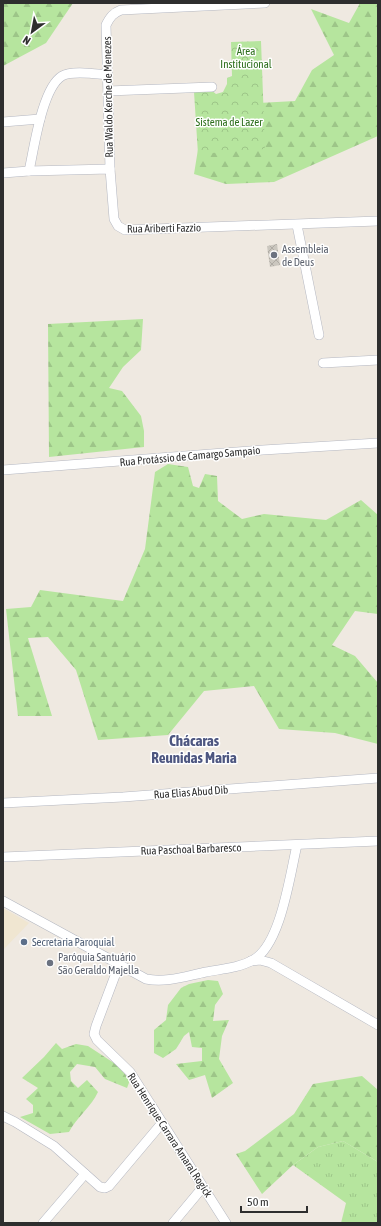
<svg xmlns="http://www.w3.org/2000/svg" width="381" height="1226" font-family="'Asap Condensed',sans-serif">
<defs>
<pattern id="grass-tufts" width="24" height="20" patternUnits="userSpaceOnUse"><rect width="24" height="20" fill="#b6e59e"/><path d="M3 7l-1-3M5 7V3M7 7l1-3M15 17l-1-3M17 17v-4M19 17l1-3" fill="none" stroke="#9dc588"/></pattern>
<pattern id="forest-firs" width="22" height="20" patternUnits="userSpaceOnUse"><rect width="22" height="20" fill="#b6e59e"/><path d="M5 1l3.5 6h-7zM16 11l3.5 6h-7z" fill="#9dc588"/></pattern>
<pattern id="park-crowns" width="20" height="18" patternUnits="userSpaceOnUse"><rect width="20" height="18" fill="#b6e59e"/><path d="M2 6a3 3 0 1 1 6 0M12 15a3 3 0 1 1 6 0" fill="none" stroke="#9dc588"/></pattern>
<pattern id="building-cross-hatch" width="8" height="8" patternUnits="userSpaceOnUse"><rect width="8" height="8" fill="#cbc7bf"/><path d="M0 0l8 8M0 8l8-8" fill="none" stroke="#afaba4"/></pattern>
</defs>
<rect width="100%" height="100%" fill="#efe9e1"/>
<path fill="#f0e6d1" d="M 3,908 L 29,923 L 3,950 Z"/>
<path fill="url(#grass-tufts)" d="M 343,1141 L 378,1162 L 378,1223 L 341,1223 L 346,1203 L 293,1165 L 318,1147 Z"/>
<g fill="url(#forest-firs)">
<path d="M 3,3 L 73,3 L 46,43 L 3,66 Z"/>
<path d="M 359,3 L 378,3 L 378,136 L 274,182 L 226,184 L 194,174 L 205,106 L 295,101 L 312,70 L 334,55 L 311,9 L 349,23 L 359,5 Z"/>
<path d="M 143,319 L 141,350 L 123,367 L 109,388 L 122,391 L 141,416 L 144,431 L 144,447 L 49,457 L 48,324 Z"/>
<path d="M 168,464 L 188,467 L 193,486 L 199,488 L 205,474 L 217,476 L 218,501 L 242,519 L 264,514 L 326,520 L 361,500 L 378,515 L 378,614 L 355,611 L 332,645 L 355,656 L 378,683 L 378,744 L 335,733 L 279,729 L 254,686 L 204,691 L 168,735 L 98,740 L 76,670 L 48,637 L 28,638 L 52,716 L 18,716 L 6,609 L 31,607 L 40,590 L 123,601 L 145,549 L 155,472 Z"/>
<path d="M 208,980 L 218,981 L 223,994 L 215,1005 L 213,1021 L 229,1020 L 222,1036 L 219,1059 L 233,1083 L 212,1098 L 205,1075 L 189,1080 L 176,1064 L 202,1061 L 202,1048 L 192,1047 L 189,1032 L 184,1036 L 176,1049 L 163,1058 L 154,1053 L 154,1030 L 166,1020 L 168,1005 L 181,988 L 189,984 Z"/>
<path d="M 56,1043 L 62,1049 L 76,1044 L 88,1046 L 117,1065 L 130,1080 L 127,1088 L 105,1079 L 95,1067 L 77,1064 L 70,1072 L 71,1081 L 78,1088 L 87,1080 L 98,1092 C 91,1107 77,1117 69,1132 L 50,1134 L 20,1117 L 33,1113 L 33,1105 L 26,1099 L 38,1088 L 22,1078 L 44,1057 Z"/>
<path d="M 362,1076 L 378,1090 L 378,1162 L 343,1141 L 318,1147 L 293,1165 L 262,1194 L 236,1154 L 245,1151 L 294,1114 L 313,1084 Z"/>
</g>
<path fill="url(#park-crowns)" d="M 261,41 L 265,149 L 198,154 L 194,92 L 211,90 L 216,94 L 223,92 L 227,84 L 227,78 L 232,76 L 231,42 Z"/>
<path fill="url(#building-cross-hatch)" d="M 277,244 L 280,265 L 270,267 L 267,246 Z"/>
<g fill="none" stroke-linecap="round" stroke-linejoin="round">
<g stroke="#b4b7c1" stroke-width="10">
<g id="minor">
<path d="M 108,91 L 212,87"/>
<path d="M 3,122 L 40,119"/>
<path d="M 110,169 L 106,25 C 110,17 113,13 121,10 L 265,3"/>
<path d="M 29,171 C 34,149 42,88 62,76 C 72,70 96,74 108,75"/>
<path d="M 3,173 L 29,171 L 110,169 L 114,219 L 118,226 L 125,230 L 378,221"/>
<path d="M 297,225 L 319,335"/>
<path d="M 323,363 L 378,360"/>
<path d="M 3,470 L 263,450 L 378,443"/>
<path d="M 3,803 L 123,797 L 378,778"/>
<path d="M 3,857 L 378,841"/>
<path d="M 3,901 L 146,979 C 166,983 186,976 206,972 C 222,969 239,968 253,960 C 281,945 290,874 297,845"/>
<path d="M 251,961 L 260,960 L 271,963 L 378,1025"/>
<path d="M 119,965 L 96,1026 L 94,1034 L 97,1040 L 130,1072 L 226,1223"/>
<path d="M 3,1116 L 15,1122 L 54,1146 L 100,1187 L 105,1188 L 109,1186 L 162,1123"/>
<path d="M 43,1223 L 85,1174"/>
<path d="M 173,1223 L 203,1187"/>
</g>
</g>
<use href="#minor" stroke="#fff" stroke-width="9"/>
</g>
<g fill="#6b7280" stroke="#fff" stroke-width="1.5">
<circle cx="274" cy="255" r="4"/>
<circle cx="50" cy="963" r="4"/>
</g>
<circle fill="#5c6f8a" stroke="#fff" stroke-width="1.5" cx="24" cy="942" r="4"/>
<g text-anchor="middle" dominant-baseline="central" stroke-width="3" stroke-linejoin="round" paint-order="stroke">
<g font-size="11" fill="#2c6e1b" stroke="#fff">
<text x="246" y="51">Área<tspan x="246" dy="13">Institucional</tspan></text>
<text x="229" y="122">Sistema de Lazer</text>
</g>
<g font-size="11" fill="#2e2e2e" stroke="#fff">
<text transform="translate(108 97) rotate(-91)">Rua Waldo Kerche de Menezes</text>
<text transform="translate(164 228) rotate(-1)">Rua Ariberti Fazzio</text>
<text transform="translate(190 456) rotate(-5)">Rua Protássio de Camargo Sampaio</text>
<text transform="translate(191 792) rotate(-4)">Rua Elias Abud Dib</text>
<text transform="translate(191 849) rotate(-2)">Rua Paschoal Barbaresco</text>
<text transform="translate(170 1135) rotate(57)">Rua Henrique Carrara Amaral Rogick</text>
</g>
<g font-size="11" fill="#5b616d" stroke="#fff" text-anchor="start">
<text x="282" y="249">Assembleia<tspan x="282" dy="13">de Deus</tspan></text>
<text x="58" y="957">Paróquia Santuário<tspan x="58" dy="13">São Geraldo Majella</tspan></text>
</g>
<g font-size="11" fill="#4e5e75" stroke="#fff" text-anchor="start">
<text x="32" y="942">Secretaria Paroquial</text>
</g>
<g font-size="15" font-weight="bold" fill="#4d5680" stroke="#fff">
<text x="194" y="740">Chácaras<tspan x="194" dy="17">Reunidas Maria</tspan></text>
</g>
</g>
<rect width="381" height="1226" fill="none" stroke="#2e2e2e" stroke-width="8"/>
<g transform="translate(32 32) rotate(212)" stroke="#ffffff" stroke-width="3" paint-order="stroke">
<path d="M0-3L7 15L0 10L-7 15Z" fill="#2e2e2e"/>
<text y="-6" font-size="11" font-weight="bold" text-anchor="middle" fill="#2e2e2e">N</text>
</g>
<path d="M241 1206v6h66v-6" fill="none" stroke="#2e2e2e" stroke-width="2"/>
<text x="247" y="1206" font-size="12" fill="#2e2e2e" stroke="#ffffff" stroke-width="3" paint-order="stroke">50 m</text>
</svg>
